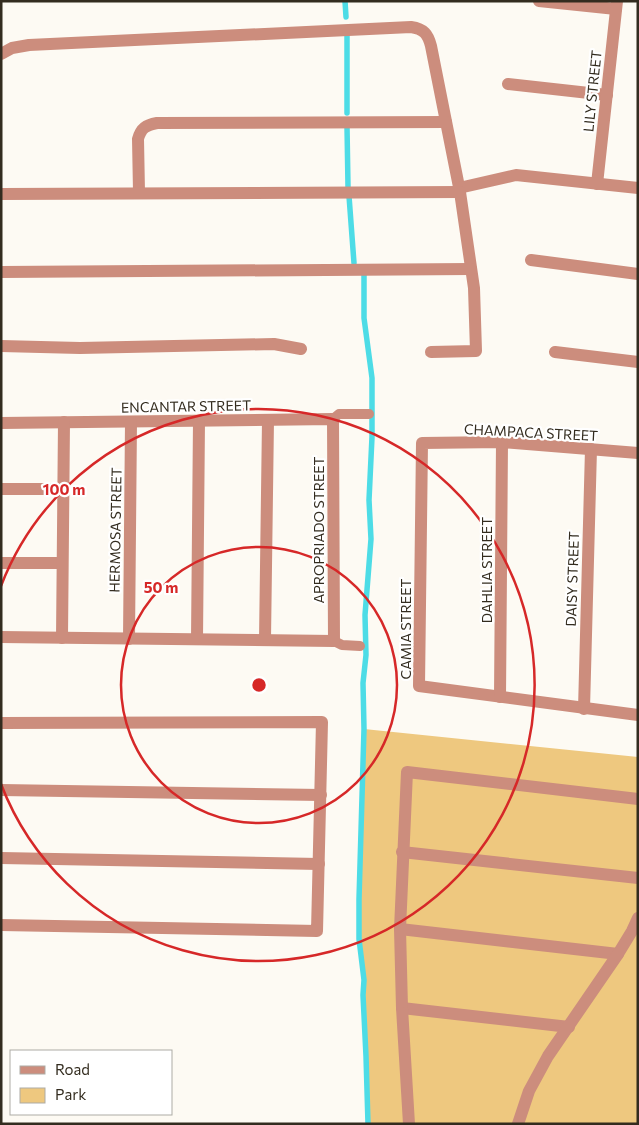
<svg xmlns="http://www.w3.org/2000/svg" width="639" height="1125" font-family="Commissioner,sans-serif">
<rect width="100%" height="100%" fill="#fdfaf3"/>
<path fill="#eec87f" d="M 364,729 L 638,757 L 638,1124 L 368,1124 L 366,1056 L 363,995 L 364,980 L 359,939 L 359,899 Z"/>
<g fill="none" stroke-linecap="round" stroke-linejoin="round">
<g stroke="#4ddce6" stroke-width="5.5">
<path d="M 345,1 L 346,17"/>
<path d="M 347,36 L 347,113"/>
<path d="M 347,126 L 348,187"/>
<path d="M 349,196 L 354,263"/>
<path d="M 364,274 L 364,318 L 372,378 L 372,437 L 369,500 L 371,539 L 365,615 L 366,655 L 363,683 L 364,729 L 359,899 L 359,939 L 364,980 L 363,995 L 366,1056 L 368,1124"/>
</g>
<g stroke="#cc8d7d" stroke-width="10">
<path d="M 333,419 L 339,414 L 369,414"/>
<path d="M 334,641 L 342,645 L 360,646"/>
</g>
<g stroke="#cc8d7d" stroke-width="12">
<path d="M 539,1 L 616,9"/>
<path d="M 1,54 L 12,48 L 29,45 L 411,27 C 424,29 428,34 431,46 L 460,192 L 474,288 L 476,351 L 431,352"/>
<path d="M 508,84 L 607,95"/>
<path d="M 597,184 L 617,1"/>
<path d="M 459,188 L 516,175 L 638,188"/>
<path d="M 139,192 L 138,139 C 141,128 146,125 157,123 L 446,122"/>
<path d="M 1,194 L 460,192"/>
<path d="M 531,260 L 638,274"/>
<path d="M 1,272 L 471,269"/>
<path d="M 1,346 L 80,348 L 274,344 L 301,349"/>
<path d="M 555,352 L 638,362"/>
<path d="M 1,423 L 333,419 L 334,641 L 1,637"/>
<path d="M 638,453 L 502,442 L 422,443 L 419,686 L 638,715"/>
<path d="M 1,489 L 63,489"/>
<path d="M 1,563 L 62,563"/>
<path d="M 62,638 L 64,422"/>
<path d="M 129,639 L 131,422"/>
<path d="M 197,639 L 199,421"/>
<path d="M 265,640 L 268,420"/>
<path d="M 500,697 L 502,442"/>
<path d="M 584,709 L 591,449"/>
<path d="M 1,723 L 322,722 L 317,931 L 1,925"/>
<path d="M 1,790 L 321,795"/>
<path d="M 402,852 L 638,878"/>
<path d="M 1,858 L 319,864"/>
<path d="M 400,929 L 618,954"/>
<path d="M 402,1008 L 569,1027"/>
<path d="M 409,1124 L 402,1008 L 400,929 L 407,772 L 638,799"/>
<path d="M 518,1124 L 529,1091 L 548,1056 L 618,954 L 632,931 L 638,918"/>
</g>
</g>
<g fill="none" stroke="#d62828" stroke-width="2.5">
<circle cx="259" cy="685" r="138"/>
<path d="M1 586A276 276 0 1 1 1 784"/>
</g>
<g text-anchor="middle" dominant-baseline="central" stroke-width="4.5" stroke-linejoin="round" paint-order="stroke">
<g font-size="14" fill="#332c1f" stroke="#fff">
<text transform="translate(592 91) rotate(-84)">LILY STREET</text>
<text transform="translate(186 406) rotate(-1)">ENCANTAR STREET</text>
<text transform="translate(531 432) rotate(3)">CHAMPACA STREET</text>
<text transform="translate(115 530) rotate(-89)">HERMOSA STREET</text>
<text transform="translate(318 530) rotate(-90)">APROPRIADO STREET</text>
<text transform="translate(486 570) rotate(-90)">DAHLIA STREET</text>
<text transform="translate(572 579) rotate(-88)">DAISY STREET</text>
<text transform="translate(405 629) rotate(-90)">CAMIA STREET</text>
</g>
</g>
<circle cx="259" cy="685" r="8" fill="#d62828" stroke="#fff" stroke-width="2.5"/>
<g font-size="15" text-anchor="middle" font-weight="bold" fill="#d62828" stroke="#fff" stroke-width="4.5" stroke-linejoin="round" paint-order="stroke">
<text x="64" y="495">100 m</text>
<text x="161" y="593">50 m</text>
</g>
<rect width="639" height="1125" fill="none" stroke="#332c1f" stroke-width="5"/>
<rect x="10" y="1050" width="162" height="65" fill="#ffffff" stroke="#adaba5"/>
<rect x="20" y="1066" width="25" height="8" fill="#cc8d7d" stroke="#adaba5"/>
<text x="55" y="1075" font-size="15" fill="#332c1f">Road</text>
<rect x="20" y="1088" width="25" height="15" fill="#eec87f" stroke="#adaba5"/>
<text x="55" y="1100" font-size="15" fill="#332c1f">Park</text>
</svg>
